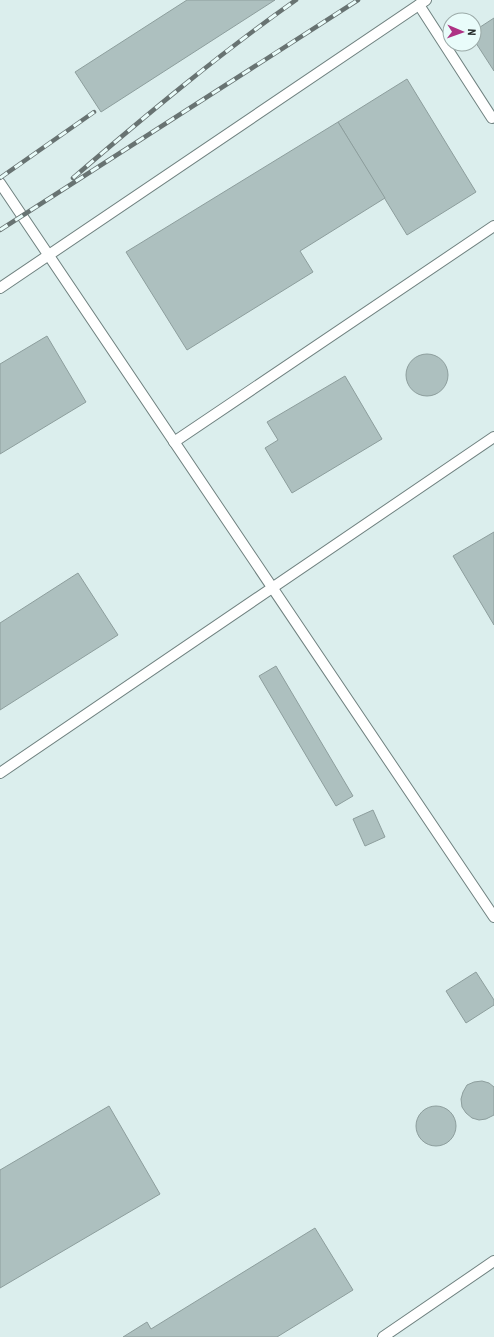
<svg xmlns="http://www.w3.org/2000/svg" width="494" height="1337" font-family="'Roboto Condensed',sans-serif">
<rect width="100%" height="100%" fill="#dbeeed"/>
<g fill="#adc0bf" stroke="#8d9e9d">
<path d="M 187,0 L 275,0 L 101,112 L 75,72 Z"/>
<path d="M 494,18 L 494,71 L 474,40 L 474,31 Z"/>
<path d="M 407,79 L 476,192 L 407,235 L 338,122 Z"/>
<path d="M 338,122 L 385,198 L 300,251 L 313,272 L 187,350 L 126,252 Z"/>
<path d="M 47,336 L 86,402 L 0,454 L 0,364 Z"/>
<circle cx="427" cy="375" r="21"/>
<path d="M 345,376 L 382,439 L 292,493 L 265,448 L 278,440 L 267,422 Z"/>
<path d="M 494,532 L 494,625 L 453,556 Z"/>
<path d="M 78,573 L 118,635 L 0,710 L 0,623 Z"/>
<path d="M 276,666 L 353,796 L 336,806 L 259,676 Z"/>
<path d="M 373,810 L 385,837 L 365,846 L 353,819 Z"/>
<path d="M 476,972 L 494,1000 L 494,1005 L 466,1023 L 446,991 Z"/>
<path d="M 482,1081 L 489,1083 L 494,1087 L 494,1115 L 486,1119 L 479,1120 L 472,1118 L 466,1113 L 462,1107 L 461,1099 L 463,1092 L 467,1085 L 474,1082 Z"/>
<circle cx="436" cy="1126" r="20"/>
<path d="M 109,1106 L 160,1194 L 0,1288 L 0,1170 Z"/>
<path d="M 315,1228 L 353,1290 L 277,1337 L 123,1337 L 147,1322 L 151,1329 Z"/>
</g>
<g fill="none" stroke-linecap="round" stroke-linejoin="round">
<g stroke="#708280" stroke-width="12">
<g id="service">
<path d="M 419,5 L 492,118"/>
<path d="M 0,183 L 494,917"/>
<path d="M 0,288 L 426,0"/>
<path d="M 174,442 L 494,226"/>
<path d="M 0,773 L 494,437"/>
<path d="M 383,1337 L 494,1261"/>
</g>
</g>
<use href="#service" stroke="#fff" stroke-width="10"/>
<g stroke="#687372" stroke-width="4.5">
<g id="rail">
<path d="M 0,178 L 94,112"/>
<path d="M 73,178 C 145,116 218,55 296,0"/>
<path d="M 0,230 L 358,0"/>
</g>
</g>
<use href="#rail" stroke="#e9fcfa" stroke-width="3" stroke-dasharray="9" stroke-linecap="butt"/>
</g>
<g transform="translate(462 32) rotate(92)"><circle r="19" fill="#e9fcfa" stroke="#9baaa8"/>
<path d="M0-3L7 15L0 10L-7 15Z" fill="#ae3284"/>
<text y="-6" font-size="11" font-weight="bold" text-anchor="middle" fill="#272e2d">N</text>
</g>
</svg>
